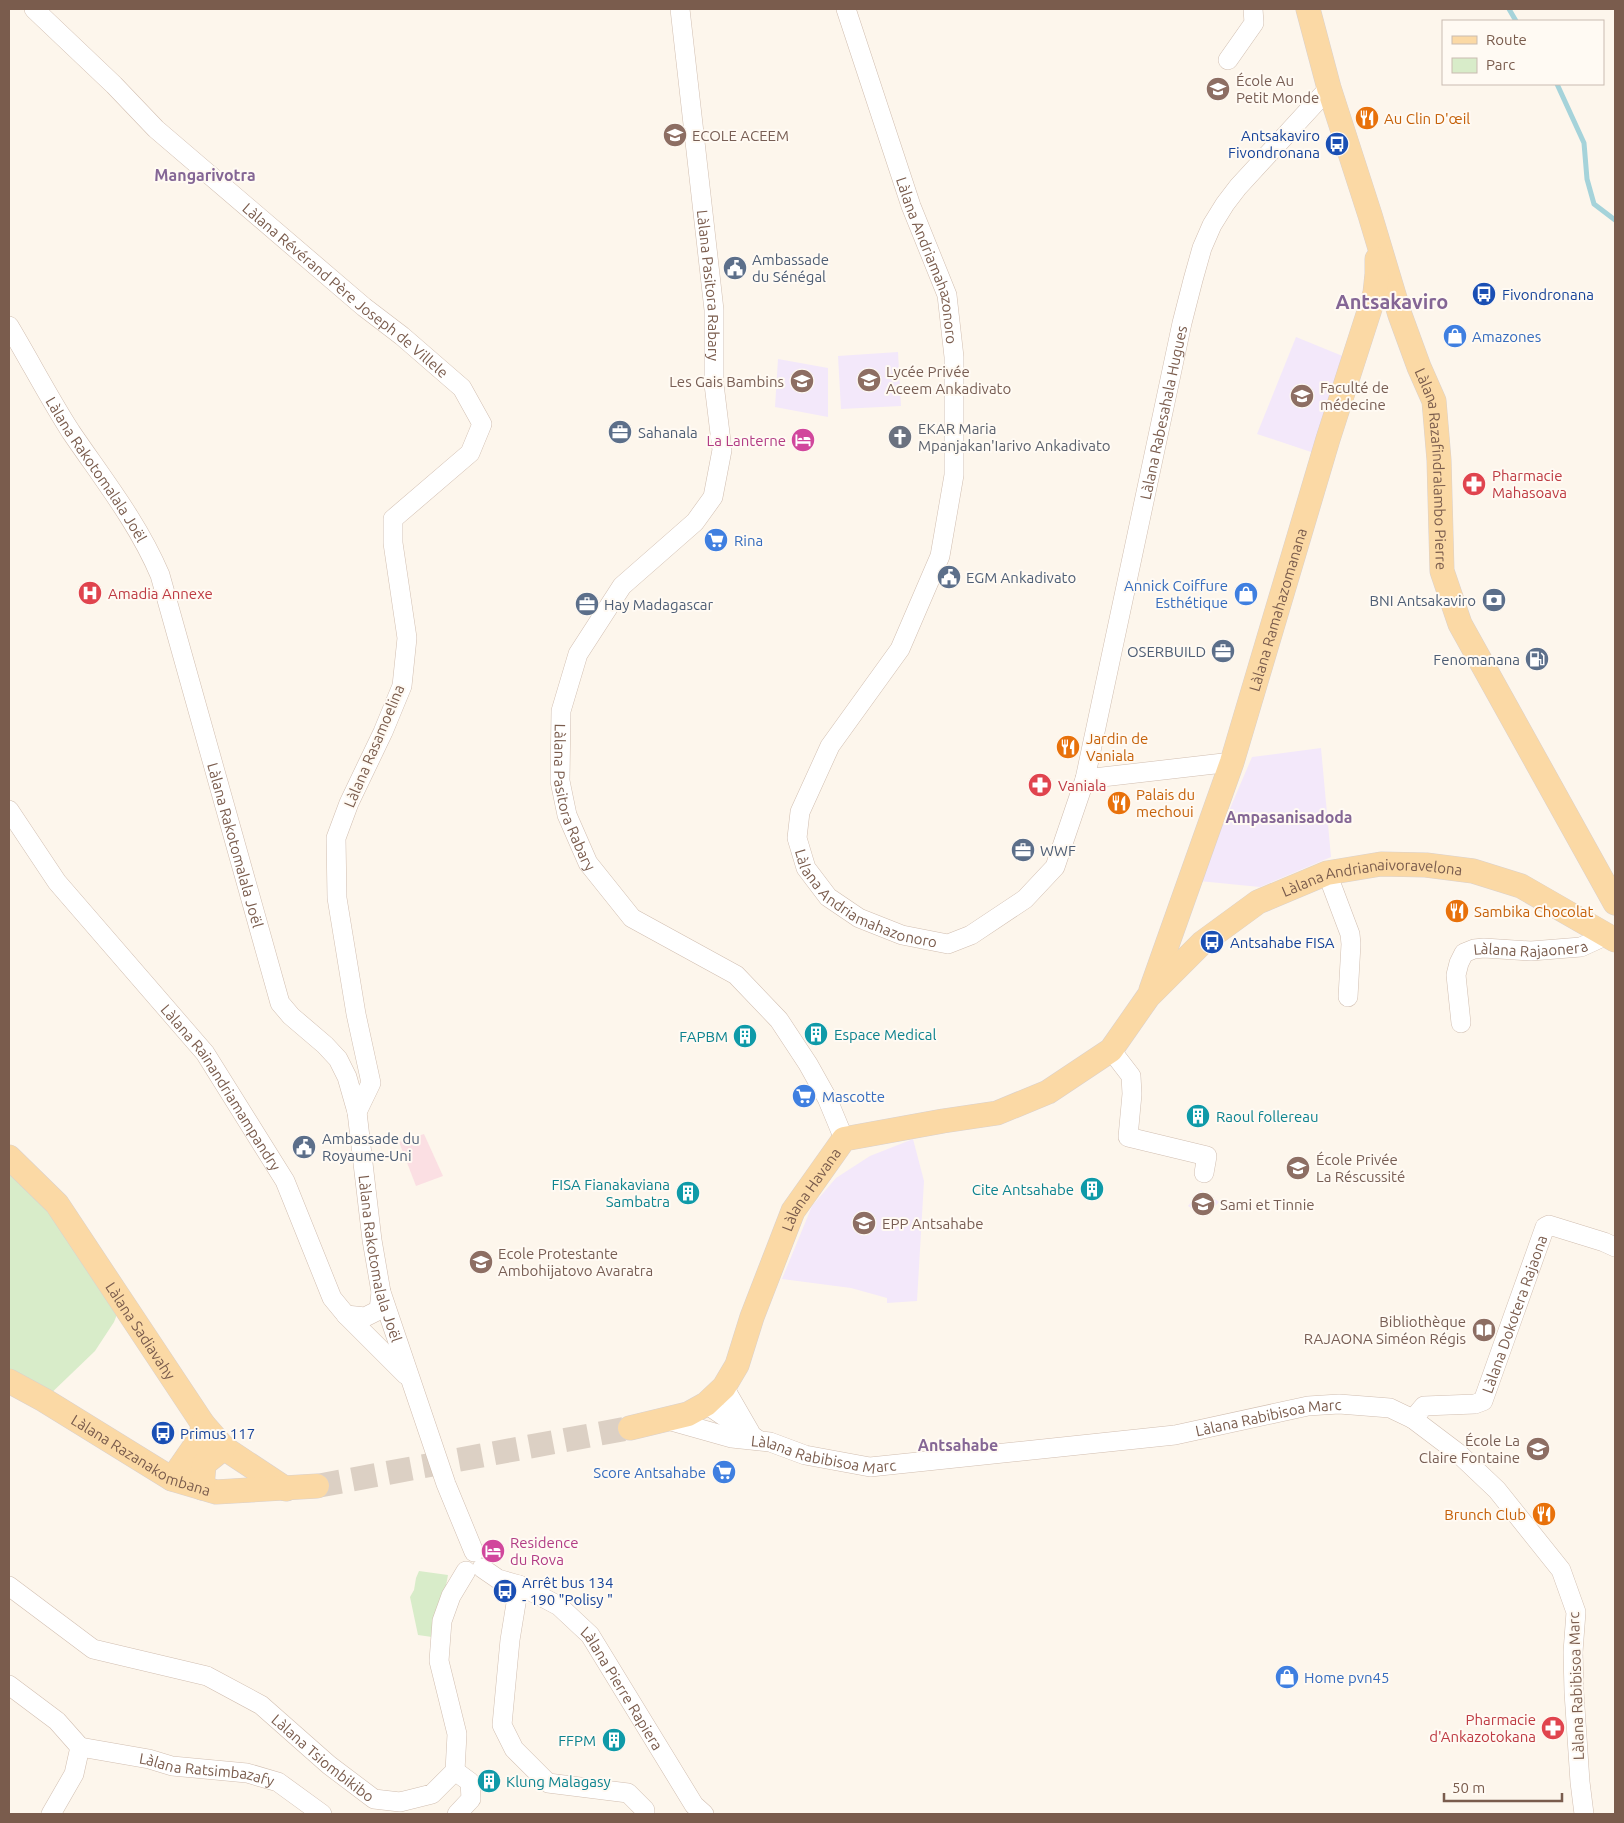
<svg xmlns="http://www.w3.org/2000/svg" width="1624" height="1823" font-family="Ubuntu,sans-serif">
<rect width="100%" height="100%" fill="#fdf6ec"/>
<g fill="#f3e8fa">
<path d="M 1296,337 L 1345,357 L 1314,453 L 1257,434 Z"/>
<path d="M 898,352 L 901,406 L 841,409 L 838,356 Z"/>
<path d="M 778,359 L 828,368 L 828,417 L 775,407 Z"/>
<path d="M 1321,748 L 1331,857 L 1260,887 L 1199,881 L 1252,757 Z"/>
<path d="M 913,1139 L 924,1181 L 917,1301 L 887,1303 L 887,1298 L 851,1288 L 782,1279 L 812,1206 L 836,1178 L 870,1156 Z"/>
<path d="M 1201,1190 L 1219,1202 L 1205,1217 L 1188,1206 Z"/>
</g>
<path fill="#fbdfe3" d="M 424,1134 L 443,1176 L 416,1186 L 399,1142 Z"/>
<g fill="#d8ecc9">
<path d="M 9,1157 L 122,1302 L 114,1322 L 95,1351 L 44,1400 L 9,1381 Z"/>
<path d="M 419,1571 L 448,1575 L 442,1607 L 432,1637 L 418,1635 L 410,1597 L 414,1590 L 416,1578 Z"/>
</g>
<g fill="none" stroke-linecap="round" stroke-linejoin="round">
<g stroke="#a5d3da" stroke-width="5">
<path d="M 1509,9 L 1516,21"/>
<path d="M 1557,84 L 1584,143 L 1587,179 L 1594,204 L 1615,220"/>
</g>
<path stroke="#dcd0c4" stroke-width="24" stroke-dasharray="24 12" stroke-linecap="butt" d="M 317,1486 L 630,1428"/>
<g stroke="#d1beb0" stroke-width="20">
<g id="minor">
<path id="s1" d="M 34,9 L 114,85 L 156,129 L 364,307 L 402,336 L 462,388 L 482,424 L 470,453 L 393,519 L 393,543 L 407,638 L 402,686 L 383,732 L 349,803 L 336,838 L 337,898 L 356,1014 L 371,1083 L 357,1112"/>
<path id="s2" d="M 680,9 L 714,310 L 714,384 L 722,450 L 713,497 L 695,522 L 622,586 L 578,654 L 561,711 L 560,781 L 567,815 L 588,863 L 632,918 L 736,975 L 779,1020 L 808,1064 L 827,1098 L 844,1139"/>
<path id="s3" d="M 846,9 L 911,206 L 947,295 L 954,357 L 954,475 L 940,556 L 900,649 L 830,746 L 800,812 L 797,838 L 806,868 L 828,897 L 859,918 L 902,935 L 948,944 L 971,935 L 1025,899 L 1055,867 L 1085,779 L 1182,323 L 1193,280 L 1202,248 L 1212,225 L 1225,204 L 1238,187 L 1329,88"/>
<path d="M 1228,60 L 1254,23 L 1253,9"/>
<path id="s4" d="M 9,326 C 30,361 49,398 71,432 C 103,479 138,523 160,575 L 280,1003 L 291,1016 L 325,1045 L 338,1059 L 347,1077 L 357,1112 L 372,1240 L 381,1292 L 446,1484 L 474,1552"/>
<path d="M 1085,779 L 1232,762"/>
<path id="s5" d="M 9,810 L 57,882 L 205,1053 L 285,1181 L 332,1298 L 346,1315 L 406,1375"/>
<path d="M 1327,873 L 1350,934 L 1351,944 L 1348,997"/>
<path id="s6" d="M 1461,1023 L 1456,975 L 1459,963 L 1464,953 L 1474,949 L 1484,948 L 1531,951 L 1581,947 L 1607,935"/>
<path d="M 1111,1050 L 1131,1076 L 1132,1094 L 1128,1137 L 1207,1156 L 1204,1173"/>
<path d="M 346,1315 L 365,1317 L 379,1310 L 381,1292"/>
<path d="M 724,1387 L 750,1432"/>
<path d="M 706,1404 L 757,1439"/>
<path id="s7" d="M 1413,1419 L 1424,1406 L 1475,1404 L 1483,1401 L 1545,1227 L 1549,1225 L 1604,1242 L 1615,1247"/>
<path id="s8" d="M 668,1420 L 732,1438 L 770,1442 L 805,1455 L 870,1467 L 1175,1435 L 1308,1406 L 1339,1404 L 1390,1408 L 1413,1419 L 1458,1453 L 1497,1490 L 1561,1570 L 1576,1612 L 1573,1652 L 1574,1692 L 1580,1782 L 1584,1814"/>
<path id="s9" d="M 482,1568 L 498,1579 L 519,1585 L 559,1606 L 590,1635 L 694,1805 L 704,1814"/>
<path d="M 519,1585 L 510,1640 L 502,1725 L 514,1749 L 548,1783 L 628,1793 L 645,1810 L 645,1814"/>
<path id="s10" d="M 9,1586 L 93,1649 L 207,1676 L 261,1705 L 329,1765 L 374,1799 L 400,1802 L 432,1794 L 455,1771 L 457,1734 L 439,1661 L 442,1621 L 451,1596 L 466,1571"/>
<path d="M 9,1685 L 57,1721 L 80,1747"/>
<path id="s11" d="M 80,1747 L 149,1759 L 172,1766 L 247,1773 L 278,1782 L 322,1814"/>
<path d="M 455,1771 L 470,1782 L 471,1799 L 457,1814"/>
<path d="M 51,1814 L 74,1774 L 80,1747"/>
</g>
</g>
<g stroke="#dad1cd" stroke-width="25">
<g id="major">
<path id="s12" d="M 1308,9 L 1329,88 L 1370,215 L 1400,315 L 1419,367 L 1434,401 L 1439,460 L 1442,571 L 1460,624 L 1615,903"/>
<path id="s13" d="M 1151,990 L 1232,762 L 1328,439 L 1375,293 L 1377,274 L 1377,259"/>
<path id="s14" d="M 9,1157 L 57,1204 L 203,1424 L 224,1448 L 286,1489"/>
<path id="s15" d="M 9,1381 L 44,1400 L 172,1479 L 216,1492 L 317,1486"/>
<path id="s16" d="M 630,1428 L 688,1414 L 706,1404 L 724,1387 L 737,1365 L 752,1317 L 793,1211 L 844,1139 L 943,1121 L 997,1113 L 1048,1092 L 1111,1050 L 1148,997 L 1202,943 L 1258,902 L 1327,873 L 1381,864 L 1426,865 L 1473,871 L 1521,886 L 1615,940"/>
<path d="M 172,1479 L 201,1437 L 203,1424"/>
<path d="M 202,1488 L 204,1464 L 224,1448"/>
</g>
</g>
<use href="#minor" stroke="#fff" stroke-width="19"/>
<use href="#major" stroke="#fbd9a5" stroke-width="24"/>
</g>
<defs>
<g id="school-disc" transform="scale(1.25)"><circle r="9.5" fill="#8d6e63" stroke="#fffaf3"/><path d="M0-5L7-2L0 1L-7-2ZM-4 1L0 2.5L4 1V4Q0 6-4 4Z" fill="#fff"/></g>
<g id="restaurant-disc" transform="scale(1.25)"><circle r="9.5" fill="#e8710a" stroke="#fffaf3"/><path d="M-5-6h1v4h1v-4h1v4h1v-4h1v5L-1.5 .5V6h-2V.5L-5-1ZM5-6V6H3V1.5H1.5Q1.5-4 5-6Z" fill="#fff"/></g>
<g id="bus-disc" transform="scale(1.25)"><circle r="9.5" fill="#1a4fb4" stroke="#fffaf3"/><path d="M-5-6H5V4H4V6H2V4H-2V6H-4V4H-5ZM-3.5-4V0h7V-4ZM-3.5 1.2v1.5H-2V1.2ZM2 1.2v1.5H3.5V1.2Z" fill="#fff"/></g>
<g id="civic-disc" transform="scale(1.25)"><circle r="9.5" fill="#5c6f8a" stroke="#fffaf3"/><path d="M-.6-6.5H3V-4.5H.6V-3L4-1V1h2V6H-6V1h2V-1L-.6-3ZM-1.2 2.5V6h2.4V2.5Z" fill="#fff"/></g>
<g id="shop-disc" transform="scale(1.25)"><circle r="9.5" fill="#3f7fe0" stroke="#fffaf3"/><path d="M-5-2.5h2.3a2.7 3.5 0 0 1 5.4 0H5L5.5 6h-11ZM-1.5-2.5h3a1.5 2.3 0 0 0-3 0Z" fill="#fff"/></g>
<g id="university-disc" transform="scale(1.25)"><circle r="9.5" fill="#8d6e63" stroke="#fffaf3"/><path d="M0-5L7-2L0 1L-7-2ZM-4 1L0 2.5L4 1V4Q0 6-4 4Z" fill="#fff"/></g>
<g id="office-disc" transform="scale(1.25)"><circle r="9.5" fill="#5c6f8a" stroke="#fffaf3"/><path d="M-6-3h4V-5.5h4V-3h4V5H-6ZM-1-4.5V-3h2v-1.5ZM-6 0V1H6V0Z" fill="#fff"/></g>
<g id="church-disc" transform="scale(1.25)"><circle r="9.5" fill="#6b7280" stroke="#fffaf3"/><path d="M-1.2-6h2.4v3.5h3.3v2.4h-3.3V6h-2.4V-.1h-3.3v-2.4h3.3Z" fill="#fff"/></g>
<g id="hotel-disc" transform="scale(1.25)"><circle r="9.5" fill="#d1479c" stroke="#fffaf3"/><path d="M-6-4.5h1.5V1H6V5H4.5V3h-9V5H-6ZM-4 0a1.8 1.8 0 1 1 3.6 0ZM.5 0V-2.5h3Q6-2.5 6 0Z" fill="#fff"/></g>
<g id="pharmacy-disc" transform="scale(1.25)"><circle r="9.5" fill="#e0444e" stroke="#fffaf3"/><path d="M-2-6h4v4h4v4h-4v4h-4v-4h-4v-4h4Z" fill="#fff"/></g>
<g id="supermarket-disc" transform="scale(1.25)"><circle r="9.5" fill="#3f7fe0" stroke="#fffaf3"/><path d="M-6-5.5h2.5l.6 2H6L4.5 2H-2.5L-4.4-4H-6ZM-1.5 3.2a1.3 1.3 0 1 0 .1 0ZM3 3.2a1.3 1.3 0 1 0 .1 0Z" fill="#fff"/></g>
<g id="hospital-disc" transform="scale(1.25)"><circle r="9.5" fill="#e0444e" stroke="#fffaf3"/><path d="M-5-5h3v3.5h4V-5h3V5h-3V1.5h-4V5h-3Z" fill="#fff"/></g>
<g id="bank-disc" transform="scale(1.25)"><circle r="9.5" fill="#5c6f8a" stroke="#fffaf3"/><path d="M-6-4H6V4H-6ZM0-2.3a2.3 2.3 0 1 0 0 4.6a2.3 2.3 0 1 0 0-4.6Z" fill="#fff"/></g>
<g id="fuel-disc" transform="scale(1.25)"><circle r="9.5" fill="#5c6f8a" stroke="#fffaf3"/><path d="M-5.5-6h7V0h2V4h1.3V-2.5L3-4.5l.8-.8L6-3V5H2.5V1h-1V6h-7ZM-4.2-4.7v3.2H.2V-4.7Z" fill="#fff"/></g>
<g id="building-disc" transform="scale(1.25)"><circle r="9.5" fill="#0f9aa8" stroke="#fffaf3"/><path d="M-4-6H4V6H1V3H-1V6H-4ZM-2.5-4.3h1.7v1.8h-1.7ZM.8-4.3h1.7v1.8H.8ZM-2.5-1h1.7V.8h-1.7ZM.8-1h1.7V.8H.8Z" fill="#fff"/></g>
<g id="library-disc" transform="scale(1.25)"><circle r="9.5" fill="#8d6e63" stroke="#fffaf3"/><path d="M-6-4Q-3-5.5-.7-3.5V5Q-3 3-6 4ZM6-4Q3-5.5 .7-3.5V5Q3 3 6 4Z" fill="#fff"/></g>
</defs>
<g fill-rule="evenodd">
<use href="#school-disc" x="1218" y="89"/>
<use href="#restaurant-disc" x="1367" y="118"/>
<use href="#school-disc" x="675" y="135"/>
<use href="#bus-disc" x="1337" y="144"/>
<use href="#civic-disc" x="735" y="268"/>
<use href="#bus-disc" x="1484" y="294"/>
<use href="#shop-disc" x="1455" y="336"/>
<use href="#school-disc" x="869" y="380"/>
<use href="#school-disc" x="802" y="381"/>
<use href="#university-disc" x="1302" y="396"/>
<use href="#office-disc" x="620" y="432"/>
<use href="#church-disc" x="900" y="437"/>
<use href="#hotel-disc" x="803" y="440"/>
<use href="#pharmacy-disc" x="1474" y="484"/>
<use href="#supermarket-disc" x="716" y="540"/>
<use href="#civic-disc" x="949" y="577"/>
<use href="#hospital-disc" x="90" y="593"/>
<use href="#shop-disc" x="1246" y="594"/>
<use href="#bank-disc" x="1494" y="600"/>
<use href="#office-disc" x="587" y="604"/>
<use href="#office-disc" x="1223" y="651"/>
<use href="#fuel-disc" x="1537" y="659"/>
<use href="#restaurant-disc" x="1068" y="747"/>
<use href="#pharmacy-disc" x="1040" y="785"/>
<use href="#restaurant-disc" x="1119" y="803"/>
<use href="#office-disc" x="1023" y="850"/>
<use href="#restaurant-disc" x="1457" y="911"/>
<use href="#bus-disc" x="1212" y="942"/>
<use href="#building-disc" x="816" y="1034"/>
<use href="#building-disc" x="745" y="1036"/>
<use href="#supermarket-disc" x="804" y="1096"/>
<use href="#building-disc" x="1198" y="1116"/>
<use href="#civic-disc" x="304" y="1147"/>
<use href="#school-disc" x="1298" y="1168"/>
<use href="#building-disc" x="1092" y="1189"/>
<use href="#building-disc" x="688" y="1193"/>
<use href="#school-disc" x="1203" y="1204"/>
<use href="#school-disc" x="864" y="1223"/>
<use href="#school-disc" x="481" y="1262"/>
<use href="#library-disc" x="1484" y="1330"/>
<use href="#bus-disc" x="163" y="1433"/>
<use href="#school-disc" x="1538" y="1449"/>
<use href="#supermarket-disc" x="724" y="1472"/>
<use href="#restaurant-disc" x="1544" y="1514"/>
<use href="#hotel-disc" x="493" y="1551"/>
<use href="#bus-disc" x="505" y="1591"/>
<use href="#shop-disc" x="1287" y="1677"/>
<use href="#pharmacy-disc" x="1553" y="1728"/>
<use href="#building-disc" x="614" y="1740"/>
<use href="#building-disc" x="489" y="1781"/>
</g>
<g text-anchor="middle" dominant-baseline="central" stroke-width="4" stroke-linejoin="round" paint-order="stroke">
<g font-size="15" fill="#785e54" stroke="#fffaf3" text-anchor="start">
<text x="1236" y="80">École Au<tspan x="1236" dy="17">Petit Monde</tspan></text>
<text x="692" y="135">ECOLE ACEEM</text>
<text x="886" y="371">Lycée Privée<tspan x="886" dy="17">Aceem Ankadivato</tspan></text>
<text x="784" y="381" text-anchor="end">Les Gais Bambins</text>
<text x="1320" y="387">Faculté de<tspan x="1320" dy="17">médecine</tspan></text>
<text x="1316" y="1159">École Privée<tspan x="1316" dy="17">La Réscussité</tspan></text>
<text x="1220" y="1204">Sami et Tinnie</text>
<text x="882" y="1223">EPP Antsahabe</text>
<text x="498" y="1253">Ecole Protestante<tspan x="498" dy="17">Ambohijatovo Avaratra</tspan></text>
<text x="1466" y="1321" text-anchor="end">Bibliothèque<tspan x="1466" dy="17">RAJAONA Siméon Régis</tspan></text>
<text x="1520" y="1440" text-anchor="end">École La<tspan x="1520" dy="17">Claire Fontaine</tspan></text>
</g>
<g font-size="15" fill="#c56008" stroke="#fffaf3" text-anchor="start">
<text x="1384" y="118">Au Clin D'œil</text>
<text x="1086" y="738">Jardin de<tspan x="1086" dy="17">Vaniala</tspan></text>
<text x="1136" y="794">Palais du<tspan x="1136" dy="17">mechoui</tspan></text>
<text x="1474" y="911">Sambika Chocolat</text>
<text x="1526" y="1514" text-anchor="end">Brunch Club</text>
</g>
<g font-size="15" fill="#164399" stroke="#fffaf3" text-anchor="start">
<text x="1320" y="135" text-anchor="end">Antsakaviro<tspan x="1320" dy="17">Fivondronana</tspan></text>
<text x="1502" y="294">Fivondronana</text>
<text x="1230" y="942">Antsahabe FISA</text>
<text x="180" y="1433">Primus 117</text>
<text x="522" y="1582">Arrêt bus 134<tspan x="522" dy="17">- 190 "Polisy "</tspan></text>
</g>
<g font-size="15" fill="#4e5e75" stroke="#fffaf3" text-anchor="start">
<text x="752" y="259">Ambassade<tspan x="752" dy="17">du Sénégal</tspan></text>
<text x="638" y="432">Sahanala</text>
<text x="966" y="577">EGM Ankadivato</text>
<text x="1476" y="600" text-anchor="end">BNI Antsakaviro</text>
<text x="604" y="604">Hay Madagascar</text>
<text x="1206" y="651" text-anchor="end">OSERBUILD</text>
<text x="1520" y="659" text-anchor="end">Fenomanana</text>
<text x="1040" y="850">WWF</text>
<text x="322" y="1138">Ambassade du<tspan x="322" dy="17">Royaume-Uni</tspan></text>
</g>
<g font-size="15" fill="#7a5c4d" stroke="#fffaf3">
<text stroke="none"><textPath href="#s3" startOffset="265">Làlana Andriamahazonoro</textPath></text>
<text stroke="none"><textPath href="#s2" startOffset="278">Làlana Pasitora Rabary</textPath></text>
<text stroke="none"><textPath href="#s1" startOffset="420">Làlana Révérand Père Joseph de Villele</textPath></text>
<text stroke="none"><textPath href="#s3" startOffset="1685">Làlana Rabesahala Hugues</textPath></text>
<text stroke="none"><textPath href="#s4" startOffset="168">Làlana Rakotomalala Joël</textPath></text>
<text stroke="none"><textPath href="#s12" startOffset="479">Làlana Razafindralambo Pierre</textPath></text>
<text stroke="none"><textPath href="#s13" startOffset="401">Làlana Ramahazomanana</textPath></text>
<text transform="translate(374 746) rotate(-67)">Làlana Rasamoelina</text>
<text stroke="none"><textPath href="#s2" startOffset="848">Làlana Pasitora Rabary</textPath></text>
<text stroke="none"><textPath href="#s4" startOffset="572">Làlana Rakotomalala Joël</textPath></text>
<text stroke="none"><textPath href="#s16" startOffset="998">Làlana Andrianaivoravelona</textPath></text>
<text stroke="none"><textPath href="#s3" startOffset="985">Làlana Andriamahazonoro</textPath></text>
<text stroke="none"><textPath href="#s6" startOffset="139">Làlana Rajaonera</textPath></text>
<text stroke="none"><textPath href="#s5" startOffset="350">Làlana Rainandriamampandry</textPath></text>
<text stroke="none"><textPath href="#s16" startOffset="322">Làlana Havana</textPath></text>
<text stroke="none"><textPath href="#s4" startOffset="1022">Làlana Rakotomalala Joël</textPath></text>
<text stroke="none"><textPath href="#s7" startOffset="169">Làlana Dokotera Rajaona</textPath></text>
<text stroke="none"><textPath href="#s14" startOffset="219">Làlana Sadiavahy</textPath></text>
<text stroke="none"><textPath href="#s8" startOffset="610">Làlana Rabibisoa Marc</textPath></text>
<text stroke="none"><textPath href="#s8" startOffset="160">Làlana Rabibisoa Marc</textPath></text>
<text stroke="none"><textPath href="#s15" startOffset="152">Làlana Razanakombana</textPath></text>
<text transform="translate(1576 1686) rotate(-92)">Làlana Rabibisoa Marc</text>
<text stroke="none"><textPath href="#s9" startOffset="191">Làlana Pierre Rapiera</textPath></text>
<text stroke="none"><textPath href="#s10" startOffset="365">Làlana Tsiombikibo</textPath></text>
<text stroke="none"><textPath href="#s11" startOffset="129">Làlana Ratsimbazafy</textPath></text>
</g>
<g font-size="15" fill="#366cbe" stroke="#fffaf3" text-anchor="start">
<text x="1472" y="336">Amazones</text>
<text x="734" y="540">Rina</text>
<text x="1228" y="585" text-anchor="end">Annick Coiffure<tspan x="1228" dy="17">Esthétique</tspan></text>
<text x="822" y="1096">Mascotte</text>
<text x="706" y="1472" text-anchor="end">Score Antsahabe</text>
<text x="1304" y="1677">Home pvn45</text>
</g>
<g font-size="15" fill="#5b616d" stroke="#fffaf3" text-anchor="start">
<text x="918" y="428">EKAR Maria<tspan x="918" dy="17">Mpanjakan'Iarivo Ankadivato</tspan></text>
</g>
<g font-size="15" fill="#b23c85" stroke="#fffaf3" text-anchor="end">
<text x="786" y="440">La Lanterne</text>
<text x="510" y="1542" text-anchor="start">Residence<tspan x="510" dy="17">du Rova</tspan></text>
</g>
<g font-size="15" fill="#be3a42" stroke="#fffaf3" text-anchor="start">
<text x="1492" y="475">Pharmacie<tspan x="1492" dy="17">Mahasoava</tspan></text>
<text x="108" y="593">Amadia Annexe</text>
<text x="1058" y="785">Vaniala</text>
<text x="1536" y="1719" text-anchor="end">Pharmacie<tspan x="1536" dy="17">d'Ankazotokana</tspan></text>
</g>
<g font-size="15" fill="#0d838f" stroke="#fffaf3" text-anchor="end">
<text x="834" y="1034" text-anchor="start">Espace Medical</text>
<text x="728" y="1036">FAPBM</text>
<text x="1216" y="1116" text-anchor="start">Raoul follereau</text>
<text x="670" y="1184">FISA Fianakaviana<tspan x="670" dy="17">Sambatra</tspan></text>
<text x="1074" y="1189">Cite Antsahabe</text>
<text x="596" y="1740">FFPM</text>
<text x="506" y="1781" text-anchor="start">Klung Malagasy</text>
</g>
<g font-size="16" font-weight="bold" fill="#846695" stroke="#fffaf3">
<text x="205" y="175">Mangarivotra</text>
<text x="1289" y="817">Ampasanisadoda</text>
<text x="958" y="1445">Antsahabe</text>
</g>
<g font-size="20" font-weight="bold" fill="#846695" stroke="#fffaf3">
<text x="1392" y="301">Antsakaviro</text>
</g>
</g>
<rect width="1624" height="1823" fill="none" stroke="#7a5c4d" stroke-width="20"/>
<rect x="1442" y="20" width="162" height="65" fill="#fffaf3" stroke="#cabbb1"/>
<rect x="1452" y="36" width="25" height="8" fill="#fbd9a5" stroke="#cabbb1"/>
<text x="1486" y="45" font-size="15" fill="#7a5c4d">Route</text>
<rect x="1452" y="58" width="25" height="15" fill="#d8ecc9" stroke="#cabbb1"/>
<text x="1486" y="70" font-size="15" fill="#7a5c4d">Parc</text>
<path d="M1444 1793v8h118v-8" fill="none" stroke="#7a5c4d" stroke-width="2.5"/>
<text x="1452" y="1793" font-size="15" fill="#7a5c4d" stroke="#fffaf3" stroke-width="4" paint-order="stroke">50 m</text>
</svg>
